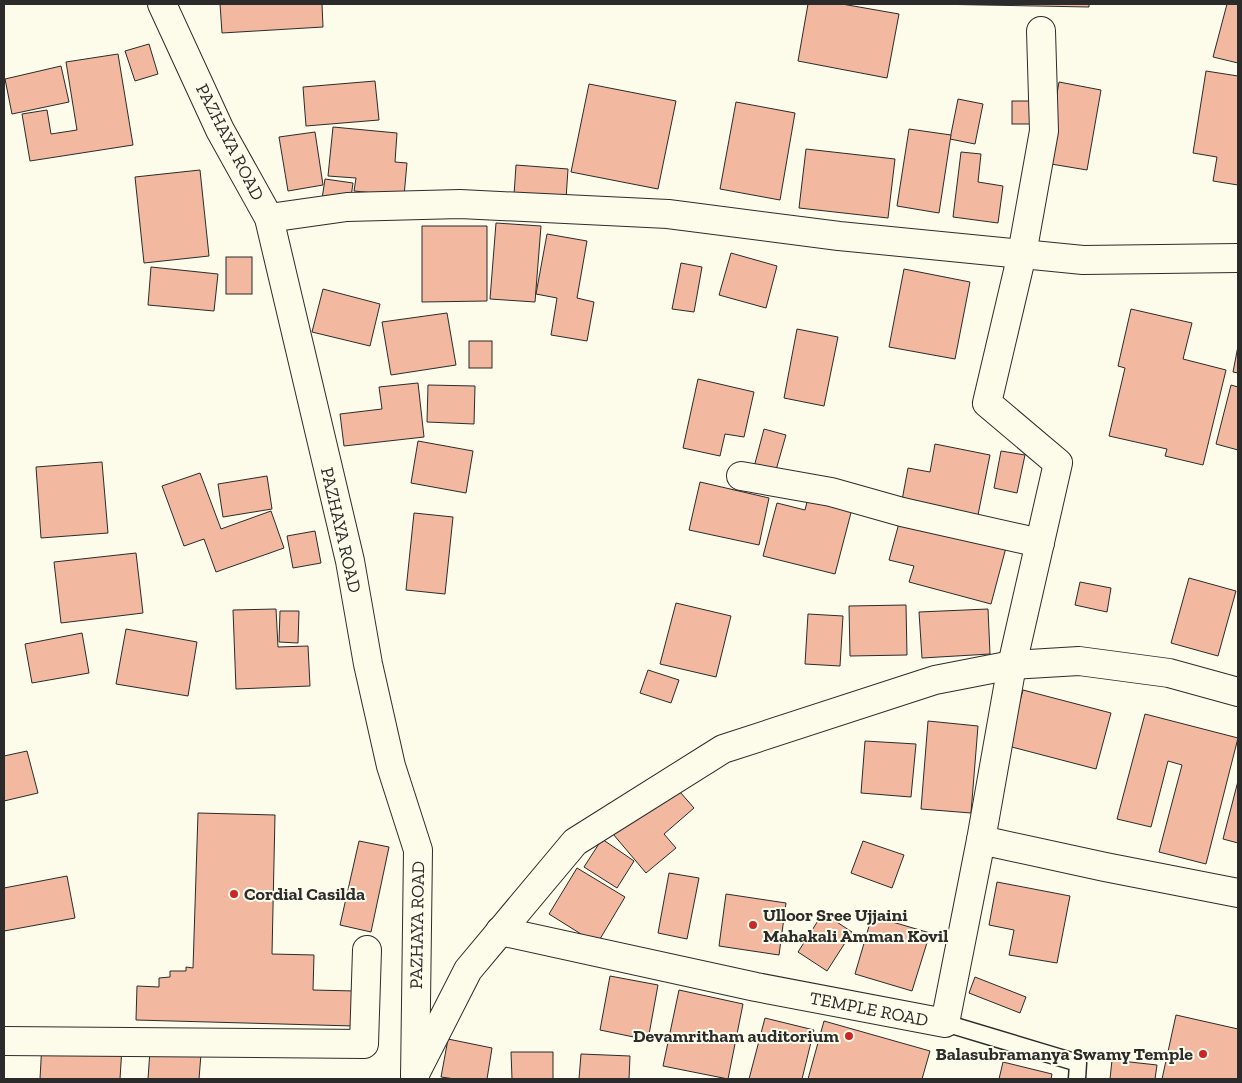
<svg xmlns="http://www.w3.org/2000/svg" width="1242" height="1083" font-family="'Zilla Slab',serif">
<rect width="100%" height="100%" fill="#fdfbea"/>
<g fill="#f2b8a0" stroke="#2b2b2b">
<path d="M 220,4 L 322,4 L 323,27 L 222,33 Z"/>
<path d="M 808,4 L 842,4 L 899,14 L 887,78 L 798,61 Z"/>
<path d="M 931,4 L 1089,4 L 1089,7 Z"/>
<path d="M 1227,4 L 1238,4 L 1238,63 L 1213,57 Z"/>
<path d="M 149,44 L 158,74 L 135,81 L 125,51 Z"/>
<path d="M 118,54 L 133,145 L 30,161 L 22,114 L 47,110 L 51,134 L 77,130 L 66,62 Z"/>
<path d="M 61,66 L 69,102 L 12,114 L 5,79 Z"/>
<path d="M 1206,71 L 1238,76 L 1238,185 L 1213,181 L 1217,157 L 1193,153 Z"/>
<path d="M 375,81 L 379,120 L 306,126 L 303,87 Z"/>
<path d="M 1059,82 L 1101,90 L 1087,170 L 1045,163 Z"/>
<path d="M 589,84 L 676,101 L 658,189 L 571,172 Z"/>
<path d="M 958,99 L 983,104 L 975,144 L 950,139 Z"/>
<rect x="1012" y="101" width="23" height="23"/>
<path d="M 736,102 L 795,113 L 780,200 L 720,189 Z"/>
<path d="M 333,127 L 397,133 L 395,162 L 407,163 L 404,196 L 354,191 L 356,178 L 328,176 Z"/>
<path d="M 909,129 L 951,135 L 939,213 L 897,206 Z"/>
<path d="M 315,132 L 323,185 L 288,191 L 279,137 Z"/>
<path d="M 806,149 L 895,159 L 888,218 L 799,208 Z"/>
<path d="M 961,152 L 981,154 L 978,182 L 1003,186 L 998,223 L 953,217 Z"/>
<path d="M 516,165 L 568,169 L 566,199 L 514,195 Z"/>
<path d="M 200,170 L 209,256 L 144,263 L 135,177 Z"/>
<path d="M 325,179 L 353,183 L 350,204 L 322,199 Z"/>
<path d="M 496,223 L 541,226 L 535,302 L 490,299 Z"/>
<path d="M 422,226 L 487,226 L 487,301 L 422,302 Z"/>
<path d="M 547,234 L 587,241 L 577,298 L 594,302 L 587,341 L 551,335 L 557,298 L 536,294 Z"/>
<path d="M 731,253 L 777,266 L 766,308 L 719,295 Z"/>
<rect x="226" y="257" width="26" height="37"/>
<path d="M 681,263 L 702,267 L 694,312 L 672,309 Z"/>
<path d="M 151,267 L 218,274 L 214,311 L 148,305 Z"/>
<path d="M 904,269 L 970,282 L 955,359 L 889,347 Z"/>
<path d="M 323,289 L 380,304 L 370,346 L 312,332 Z"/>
<path d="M 1131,309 L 1192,323 L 1183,359 L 1226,370 L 1203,465 L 1165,456 L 1167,449 L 1109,436 L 1125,368 L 1118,366 Z"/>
<path d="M 447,313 L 456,365 L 391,375 L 382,322 Z"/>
<path d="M 797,329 L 838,337 L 824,406 L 784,398 Z"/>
<rect x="469" y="341" width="23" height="27"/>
<path d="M 1238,346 L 1238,373 L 1233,372 Z"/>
<path d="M 698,379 L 754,392 L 744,437 L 725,434 L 720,456 L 683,448 Z"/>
<path d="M 418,383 L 424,437 L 344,446 L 340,414 L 382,409 L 379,387 Z"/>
<path d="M 428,385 L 475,386 L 474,424 L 427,422 Z"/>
<path d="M 1231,385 L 1238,387 L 1238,450 L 1216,444 Z"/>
<path d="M 764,429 L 786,435 L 774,477 L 753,471 Z"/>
<path d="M 418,441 L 473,451 L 466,493 L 411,483 Z"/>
<path d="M 935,444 L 990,455 L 976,525 L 900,511 L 908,468 L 930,472 Z"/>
<path d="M 1001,451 L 1025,455 L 1017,493 L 994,488 Z"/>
<path d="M 102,462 L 108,533 L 41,538 L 36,467 Z"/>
<path d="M 200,473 L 221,529 L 271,511 L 284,548 L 216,572 L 204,539 L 184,546 L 162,486 Z"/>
<path d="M 267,476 L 272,509 L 223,517 L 218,484 Z"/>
<path d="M 700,482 L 769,498 L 759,545 L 689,530 Z"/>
<path d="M 809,494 L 853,505 L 835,574 L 763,556 L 777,503 L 805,510 Z"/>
<path d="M 902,512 L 1008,540 L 991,604 L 909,582 L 914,566 L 889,560 Z"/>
<path d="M 414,513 L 453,517 L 445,594 L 406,590 Z"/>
<path d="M 315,531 L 321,563 L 293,568 L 287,536 Z"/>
<path d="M 136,553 L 143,613 L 61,623 L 54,562 Z"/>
<path d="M 1189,578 L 1236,591 L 1218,656 L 1171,643 Z"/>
<path d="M 1080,582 L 1111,588 L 1107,612 L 1075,605 Z"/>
<path d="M 676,603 L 731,616 L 716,677 L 660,664 Z"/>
<path d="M 906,605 L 907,655 L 850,656 L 849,606 Z"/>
<path d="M 276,609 L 278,647 L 308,646 L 310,686 L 236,689 L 233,610 Z"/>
<path d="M 988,609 L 990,654 L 922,658 L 919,612 Z"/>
<path d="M 280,611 L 299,611 L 298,643 L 279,642 Z"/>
<path d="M 808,614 L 843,616 L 840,666 L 805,664 Z"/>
<path d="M 126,629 L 197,642 L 188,696 L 116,684 Z"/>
<path d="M 82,633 L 89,673 L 32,683 L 25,644 Z"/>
<path d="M 648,670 L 679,680 L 671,703 L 640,693 Z"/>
<path d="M 1023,690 L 1111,713 L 1096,769 L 1008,746 Z"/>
<path d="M 1145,714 L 1238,738 L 1206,864 L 1159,852 L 1182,765 L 1168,761 L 1151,827 L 1117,819 Z"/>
<path d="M 928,721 L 978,726 L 971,813 L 921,809 Z"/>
<path d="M 865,741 L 916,744 L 911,797 L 861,793 Z"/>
<path d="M 27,751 L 38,793 L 4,801 L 4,756 Z"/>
<path d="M 1238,781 L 1238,843 L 1223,839 Z"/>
<path d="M 673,784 L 694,808 L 664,834 L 676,848 L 646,873 L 613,834 Z"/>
<path d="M 198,813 L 275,815 L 272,954 L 314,955 L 313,990 L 355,991 L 354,1026 L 136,1020 L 137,986 L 159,987 L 159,978 L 170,977 L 170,971 L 186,971 L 186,967 L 193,968 Z"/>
<path d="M 602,839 L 634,861 L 617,888 L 584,867 Z"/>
<path d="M 359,841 L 389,847 L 371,932 L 340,925 Z"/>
<path d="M 863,841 L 904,855 L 892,888 L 851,873 Z"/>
<path d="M 577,868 L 625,897 L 597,944 L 549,914 Z"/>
<path d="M 669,873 L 699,878 L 687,939 L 658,933 Z"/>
<path d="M 67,876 L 75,918 L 4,931 L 4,888 Z"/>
<path d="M 997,882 L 1070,896 L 1057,963 L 1009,955 L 1014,930 L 989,925 Z"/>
<path d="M 726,894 L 786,903 L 779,955 L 719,946 Z"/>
<path d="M 823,913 L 852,932 L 827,971 L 798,952 Z"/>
<path d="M 872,916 L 930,933 L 912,991 L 855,974 Z"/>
<path d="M 610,976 L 658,985 L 648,1040 L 600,1030 Z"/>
<path d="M 975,977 L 1026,997 L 1020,1013 L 969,993 Z"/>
<path d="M 679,990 L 743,1004 L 728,1079 L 663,1066 Z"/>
<path d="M 1176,1015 L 1238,1029 L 1238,1079 L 1162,1079 Z"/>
<path d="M 765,1018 L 814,1030 L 802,1079 L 749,1079 Z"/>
<path d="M 824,1021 L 930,1051 L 922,1079 L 808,1079 Z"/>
<path d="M 448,1039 L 492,1048 L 487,1079 L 455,1079 L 441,1077 Z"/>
<path d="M 42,1042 L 122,1047 L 120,1079 L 40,1079 Z"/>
<path d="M 150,1050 L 201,1054 L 199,1079 L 148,1079 Z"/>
<path d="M 511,1052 L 553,1052 L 553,1079 L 512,1079 Z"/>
<path d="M 581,1054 L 630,1056 L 629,1079 L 579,1079 Z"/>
<path d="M 1112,1060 L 1157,1065 L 1155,1079 L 1110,1079 Z"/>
<path d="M 1003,1062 L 1052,1074 L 1051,1079 L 999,1079 Z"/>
</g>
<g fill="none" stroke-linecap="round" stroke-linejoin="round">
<g stroke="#2b2b2b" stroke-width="19">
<path id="lane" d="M 945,1023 L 1078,1063 L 1077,1079"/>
</g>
<g stroke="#2b2b2b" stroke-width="30">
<g id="street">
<path d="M 269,218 L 347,207 L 460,204 L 668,214 L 839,236 L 1083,260 L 1238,258"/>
<path d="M 741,476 L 831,492 L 902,512 L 1040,543"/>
<path d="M 981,840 L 1012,665 L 1058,463 L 987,403 L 1022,254 L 1044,131 L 1041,31"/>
<path d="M 500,931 L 756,987 L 945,1023 L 981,840 L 1105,867 L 1238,893"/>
<path d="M 4,1041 L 364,1044 L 367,950"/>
<path d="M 415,1074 L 468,970 L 575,842 L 723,749 L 935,680 L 1012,665 L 1079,661 L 1169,673 L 1238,692"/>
</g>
</g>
<g stroke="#2b2b2b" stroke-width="30">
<path id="secondary" d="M 162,4 L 220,130 L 269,218 L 350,561 L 368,664 L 391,766 L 418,850 L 415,1079"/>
</g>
<use href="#lane" stroke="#fdfbea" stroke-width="16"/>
<use href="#street" stroke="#fdfbea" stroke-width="28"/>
<use href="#secondary" stroke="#fdfbea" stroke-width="28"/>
</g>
<g fill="#c62828" stroke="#fdfbea" stroke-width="2">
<circle cx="234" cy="894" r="5"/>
<circle cx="753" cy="925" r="5"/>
<circle cx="849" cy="1036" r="5"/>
<circle cx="1203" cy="1054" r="5"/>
</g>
<g text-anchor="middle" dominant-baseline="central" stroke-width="4" stroke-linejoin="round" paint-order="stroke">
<g font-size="18" fill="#2b2b2b" stroke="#fdfbea">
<text transform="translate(230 142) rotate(63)">PAZHAYA ROAD</text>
<text transform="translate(341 530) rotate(77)">PAZHAYA ROAD</text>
<text transform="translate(417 925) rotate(-89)">PAZHAYA ROAD</text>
<text transform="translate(869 1009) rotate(11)">TEMPLE ROAD</text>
</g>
<g font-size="18" font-weight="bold" fill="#2b2b2b" stroke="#fdfbea" text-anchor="start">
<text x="244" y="894">Cordial Casilda</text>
<text x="763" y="915">Ulloor Sree Ujjaini<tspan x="763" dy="21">Mahakali Amman Kovil</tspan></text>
<text x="839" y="1036" text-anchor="end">Devamritham auditorium</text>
<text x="1193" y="1054" text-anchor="end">Balasubramanya Swamy Temple</text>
</g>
</g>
<rect width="1242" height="1083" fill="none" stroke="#2b2b2b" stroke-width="10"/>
</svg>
